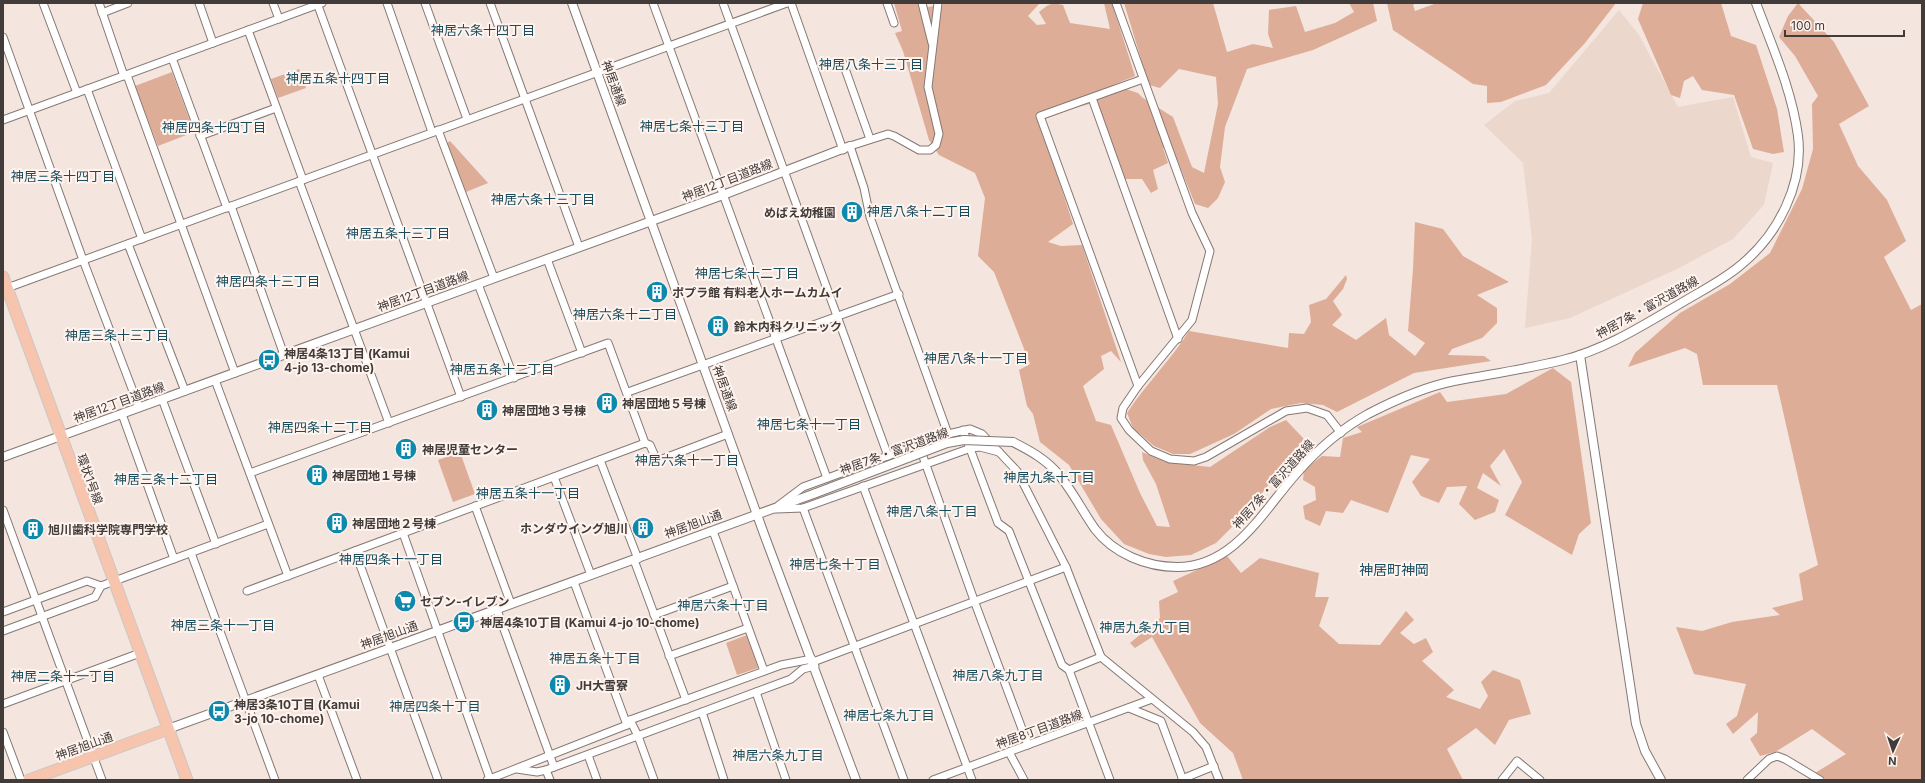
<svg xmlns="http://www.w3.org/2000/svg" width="1925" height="783" font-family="Inter,'Noto Sans JP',sans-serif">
<rect width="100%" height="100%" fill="#f4e5df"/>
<path fill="#ecd7cd" d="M 1619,10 L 1639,35 L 1678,107 L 1733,97 L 1751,157 L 1773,163 L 1764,205 L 1733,239 L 1677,269 L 1570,318 L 1525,328 L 1532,239 L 1523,163 L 1484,125 L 1515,101 L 1549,93 Z"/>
<g fill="#dead97">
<path d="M 894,3 L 918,3 L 919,9 L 949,3 L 1040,3 L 1028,16 L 1037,25 L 1046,24 L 1039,12 C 1049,4 1050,2 1063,5 L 1070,23 L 1110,29 L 1104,3 L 1112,3 L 1135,76 L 1113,85 L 1138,93 L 1143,98 L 1173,117 L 1192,167 L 1204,173 L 1218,104 L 1216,77 L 1179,69 L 1160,88 L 1149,85 L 1124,3 L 1213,3 L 1227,52 L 1253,44 L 1273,48 L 1268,34 L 1269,10 L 1296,6 L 1305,32 L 1335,23 L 1354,12 L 1349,3 L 1373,3 L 1377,21 L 1313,50 L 1247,69 L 1225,127 L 1220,167 L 1225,182 L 1218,198 L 1208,208 L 1195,204 L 1172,147 L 1163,148 L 1168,163 L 1153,170 L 1158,189 L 1151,193 L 1142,179 L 1125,179 L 1097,102 L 1070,109 L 1065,103 L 1037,113 L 1073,224 L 1048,242 L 1061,246 L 1082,245 L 1121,362 L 1111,351 L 1101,356 L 1104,369 L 1083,386 L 1096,421 L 1111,425 L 1140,493 L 1157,526 L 1170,527 L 1156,484 L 1143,460 L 1142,452 L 1165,462 L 1210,467 L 1270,427 L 1286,420 L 1304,439 L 1249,510 L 1216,543 L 1191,555 L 1166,557 L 1149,554 L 1124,544 L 1101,519 L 1069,465 L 1040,442 L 1033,414 L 1027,406 L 1019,370 L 1030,364 L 994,272 L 978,256 L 985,198 L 975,173 L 939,155 L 929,140 L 903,51 L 895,33 L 902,31 Z"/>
<path d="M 1387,3 L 1416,3 L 1413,5 L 1415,11 L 1437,3 L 1616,3 L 1585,43 L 1546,85 L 1501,102 L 1487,103 L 1487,86 L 1473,84 L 1393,30 Z"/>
<path d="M 1643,3 L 1721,3 L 1731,36 L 1756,45 L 1777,109 L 1784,152 L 1773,154 L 1753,149 L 1734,95 L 1702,90 L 1693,76 L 1684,81 L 1680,98 L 1671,95 L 1638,19 Z"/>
<path d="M 1798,3 L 1834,42 L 1869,106 L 1839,124 L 1858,166 L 1887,200 L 1906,241 L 1884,257 L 1911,310 L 1922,304 L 1922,780 L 1827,780 L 1815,773 L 1846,754 L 1812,729 L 1775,752 L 1760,756 L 1750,739 L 1757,733 L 1758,712 L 1733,734 L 1726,724 L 1737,716 L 1746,684 L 1694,674 L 1676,627 L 1702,631 L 1732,622 L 1780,615 L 1772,608 L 1803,600 L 1799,574 L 1818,565 L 1777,385 L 1703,385 L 1697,354 L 1685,348 L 1628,367 L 1635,353 L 1680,313 L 1730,284 L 1770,253 L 1802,189 L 1813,149 L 1812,104 L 1818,96 L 1795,56 L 1779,37 L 1788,16 Z"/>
<path d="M 299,69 L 306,88 L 278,98 L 271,79 Z"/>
<path d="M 172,72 L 194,132 L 158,146 L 135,86 Z"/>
<path d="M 450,141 L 488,183 L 466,192 L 447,143 Z"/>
<path d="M 1415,222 L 1443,229 L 1463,256 L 1509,282 L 1477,295 L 1497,308 L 1497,323 L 1482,338 L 1452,349 L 1448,355 L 1484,356 L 1491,361 L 1414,373 L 1337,412 L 1323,405 L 1301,403 L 1271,409 L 1234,434 L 1190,454 L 1173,454 L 1154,446 L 1133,428 L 1127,413 C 1146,384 1171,360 1189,331 L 1288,348 L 1289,333 L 1304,334 L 1311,322 L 1309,305 L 1326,299 L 1346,275 L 1347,279 L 1343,289 L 1333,301 L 1342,315 L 1332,325 L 1356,340 L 1386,318 L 1389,335 L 1415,356 L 1425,343 L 1408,331 L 1413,269 Z"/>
<path d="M 1553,368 L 1571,382 L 1591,523 L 1579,534 L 1572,555 L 1505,515 L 1522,482 L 1504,449 L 1490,466 L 1501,486 L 1483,473 L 1477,488 L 1499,500 L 1495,512 L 1475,520 L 1459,504 L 1467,486 L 1447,487 L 1439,503 L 1421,496 L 1412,482 L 1430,459 L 1411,455 L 1388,513 L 1351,500 L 1343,513 L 1326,511 L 1320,526 L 1305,519 L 1303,506 L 1316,500 L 1315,487 L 1303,480 L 1304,470 L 1322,456 L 1340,457 L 1343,438 L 1362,432 L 1357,427 L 1440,392 L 1447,402 L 1506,394 Z"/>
<path d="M 460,452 L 475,494 L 453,502 L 438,460 Z"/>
<path d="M 1227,556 L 1241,573 L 1260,558 L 1319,573 L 1315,597 L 1329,597 L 1319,626 L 1339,644 L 1380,645 L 1406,611 L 1414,620 L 1400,633 L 1414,644 L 1426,638 L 1433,652 L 1422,661 L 1454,690 L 1446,697 L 1480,709 L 1488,696 L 1481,682 L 1493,670 L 1520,680 L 1531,714 L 1509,720 L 1495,745 L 1476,728 L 1447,749 L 1463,780 L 1243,780 L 1233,753 L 1200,723 L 1152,637 L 1135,648 L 1130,643 L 1160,618 L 1159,601 L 1178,592 L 1173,581 Z"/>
<path d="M 747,635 L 758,668 L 737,675 L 726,643 Z"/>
</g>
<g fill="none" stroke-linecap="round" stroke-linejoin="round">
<g stroke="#857873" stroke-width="9">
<g id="minor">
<path d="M 43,3 L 77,93"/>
<path d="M 99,3 L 124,76"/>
<path d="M 199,3 L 213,43"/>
<path d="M 273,3 L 279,19"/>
<path d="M 317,3 L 461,397"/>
<path d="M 387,3 L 432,132"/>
<path d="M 425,3 L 467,119"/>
<path d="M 490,3 L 579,247"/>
<path d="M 653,3 L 827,478"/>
<path d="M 723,3 L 888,456"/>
<path d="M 791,3 L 843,150"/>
<path d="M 887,3 L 894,23"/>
<path d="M 922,3 L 932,43"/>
<path d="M 938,3 L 928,87 L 939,134 L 936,145 L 930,150 L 919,150 L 894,136 L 888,134 L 850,146 L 864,188 L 870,217 L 948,434"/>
<path d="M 1116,3 L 1192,213 L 1210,251 L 1192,320 L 1138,386 L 1123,408 L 1121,418 L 1129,430 L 1151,451 L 1170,459 L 1194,461 L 1206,457 L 1286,411 L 1307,408 L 1327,415 L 1341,433"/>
<path d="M 102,13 L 128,3"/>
<path d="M 248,30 L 303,180"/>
<path d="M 3,37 L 83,260 L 139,407"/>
<path d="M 172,58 L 227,208"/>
<path d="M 843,63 L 870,139"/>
<path d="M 127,75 L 235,373"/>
<path d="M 87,89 L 142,239"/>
<path d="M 1092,98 L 1178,339"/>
<path d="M 3,120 L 322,3"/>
<path d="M 438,130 L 494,278"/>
<path d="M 200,136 L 276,108"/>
<path d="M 299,181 L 389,423"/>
<path d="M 231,206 L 284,355"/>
<path d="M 128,244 L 185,391"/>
<path d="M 547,259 L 582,353"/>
<path d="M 478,284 L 514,378"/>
<path d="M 7,288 L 787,3"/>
<path d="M 215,380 L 288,576"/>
<path d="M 1138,386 L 1040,116 L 1143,79"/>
<path d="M 628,392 L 899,294"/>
<path d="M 162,399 L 216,544"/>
<path d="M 122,414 L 174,559"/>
<path d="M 963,430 L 998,523 L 1009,531 L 1062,665 L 1069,670"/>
<path d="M 920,448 L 975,603 L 1028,745"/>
<path d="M 600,460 L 638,559"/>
<path d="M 250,473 L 608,343 L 645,443 L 650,445 L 657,461 L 728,434"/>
<path d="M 554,477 L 591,575"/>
<path d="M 863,486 L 972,780"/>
<path d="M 779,505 L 803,487 L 948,434 L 970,429 L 982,434 L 1017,471 L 1066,567 L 1101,657 L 1193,732 L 1206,747 L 1219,780"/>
<path d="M 475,506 L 511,604"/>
<path d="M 803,508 L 904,780"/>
<path d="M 776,509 L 803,508 L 971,448 L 980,447 L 999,452"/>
<path d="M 3,510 L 102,780"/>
<path d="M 713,531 L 764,671"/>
<path d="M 403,533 L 490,779"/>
<path d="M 355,551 L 438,780"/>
<path d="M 191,553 L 275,780"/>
<path d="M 634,560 L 686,700"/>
<path d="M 574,582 L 627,725"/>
<path d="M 247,591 L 645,443"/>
<path d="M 497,610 L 554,767"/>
<path d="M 3,612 L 87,581 L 101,586 L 268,524"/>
<path d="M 654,615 L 733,586"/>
<path d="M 3,631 L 95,597 L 101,586"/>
<path d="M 669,656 L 748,628"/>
<path d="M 1101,657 L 1069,670 L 1110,780"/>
<path d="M 813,662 L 1066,567"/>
<path d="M 318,675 L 357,780"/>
<path d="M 756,692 L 786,780"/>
<path d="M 3,704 L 140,653"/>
<path d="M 1129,708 L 1161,721 L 1183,780"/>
<path d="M 702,712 L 724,780"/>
<path d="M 630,720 L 638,736 L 654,780"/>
<path d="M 3,732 L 21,780"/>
<path d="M 1009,752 L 1024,780"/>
<path d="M 588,755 L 597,780"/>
<path d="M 517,769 L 537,772 L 546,770 L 791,679 L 803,669 L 815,666"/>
<path d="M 546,770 L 550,780"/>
<path d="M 1182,779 L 1214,766"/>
<path d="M 487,780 L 627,725 L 630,720 L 781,665 L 812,659"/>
<path d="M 933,780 L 1152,699"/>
<path d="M 1502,780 L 1517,761 L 1540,780"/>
<path d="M 1747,780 L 1769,759 L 1777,756 L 1785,759 L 1820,780"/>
</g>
</g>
<g stroke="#857873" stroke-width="10">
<g id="tertiary">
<path d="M 572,3 L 764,534 L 856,780"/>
<path d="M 1580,355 L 1636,724 L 1645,751 L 1661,780"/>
<path d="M 1013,442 C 1031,451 1047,460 1060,476 C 1073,492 1083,512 1095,529 C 1114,554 1147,567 1177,567 C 1234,567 1263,511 1296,474 C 1316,451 1341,429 1368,414 C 1395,400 1424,387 1454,381 C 1491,374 1527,369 1563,360 C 1607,349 1645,324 1683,302 C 1703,290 1725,279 1742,264 C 1778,234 1804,184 1798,136 C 1792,90 1772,46 1756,3"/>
<path d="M 3,457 L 723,195 L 850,146"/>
<path d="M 168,729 L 816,493"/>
</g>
</g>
<g stroke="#cac8c8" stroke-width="13">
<g id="primary">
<path d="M 3,277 L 187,780"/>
<path d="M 29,780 L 168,729"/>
</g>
</g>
<use href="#minor" stroke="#fff" stroke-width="7"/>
<use href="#tertiary" stroke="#fff" stroke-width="8"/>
<use href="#primary" stroke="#f7c4ad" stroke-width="11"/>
<g stroke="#857873" stroke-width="10" stroke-linecap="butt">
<path id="tertiary-bridge" d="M 816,493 L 947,443 L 964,440 L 1013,442"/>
</g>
<use href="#tertiary-bridge" stroke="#fff" stroke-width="8"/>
</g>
<defs>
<g id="building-disc" transform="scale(1.15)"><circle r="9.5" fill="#0e89ac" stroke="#fff3ee"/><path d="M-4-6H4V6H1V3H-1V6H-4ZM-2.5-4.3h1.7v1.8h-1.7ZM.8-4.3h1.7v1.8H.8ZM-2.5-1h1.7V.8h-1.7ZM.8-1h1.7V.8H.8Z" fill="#fff"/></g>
<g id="bus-disc" transform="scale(1.15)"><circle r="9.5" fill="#0e89ac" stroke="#fff3ee"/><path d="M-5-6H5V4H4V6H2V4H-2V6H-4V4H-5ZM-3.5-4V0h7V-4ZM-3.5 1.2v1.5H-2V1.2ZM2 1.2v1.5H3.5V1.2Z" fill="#fff"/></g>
<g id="supermarket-disc" transform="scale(1.15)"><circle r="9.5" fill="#0e89ac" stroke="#fff3ee"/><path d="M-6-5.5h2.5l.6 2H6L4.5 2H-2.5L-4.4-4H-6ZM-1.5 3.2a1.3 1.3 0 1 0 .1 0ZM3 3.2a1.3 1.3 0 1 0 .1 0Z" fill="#fff"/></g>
</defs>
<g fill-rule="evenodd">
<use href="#building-disc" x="852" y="212"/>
<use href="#building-disc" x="657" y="292"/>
<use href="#building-disc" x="718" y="326"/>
<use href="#bus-disc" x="269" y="360"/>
<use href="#building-disc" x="607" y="403"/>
<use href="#building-disc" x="487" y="410"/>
<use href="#building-disc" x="406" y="449"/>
<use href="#building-disc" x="317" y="475"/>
<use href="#building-disc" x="337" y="523"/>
<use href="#building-disc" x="643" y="528"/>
<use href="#building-disc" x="33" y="529"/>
<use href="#supermarket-disc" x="405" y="601"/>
<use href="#bus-disc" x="464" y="622"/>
<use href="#building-disc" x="560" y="685"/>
<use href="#bus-disc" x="219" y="711"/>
</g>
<g text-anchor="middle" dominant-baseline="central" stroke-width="4" stroke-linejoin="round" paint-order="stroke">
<g font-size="12" fill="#413b39" stroke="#fff3ee">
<text transform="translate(614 83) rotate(70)">神居通線</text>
<text transform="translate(727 180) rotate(-21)">神居12丁目道路線</text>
<text transform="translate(423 291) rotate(-20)">神居12丁目道路線</text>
<text transform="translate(1647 307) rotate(-29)">神居7条・富沢道路線</text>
<text transform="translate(725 388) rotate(70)">神居通線</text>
<text transform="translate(119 402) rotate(-20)">神居12丁目道路線</text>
<text transform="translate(894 451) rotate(-20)">神居7条・富沢道路線</text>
<text transform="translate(90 479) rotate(70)">環状1号線</text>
<text transform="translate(1273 484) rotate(-48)">神居7条・富沢道路線</text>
<text transform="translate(693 524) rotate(-20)">神居旭山通</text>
<text transform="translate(389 635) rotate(-20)">神居旭山通</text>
<text transform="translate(1039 729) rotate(-20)">神居8丁目道路線</text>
<text transform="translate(84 746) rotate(-20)">神居旭山通</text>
</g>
<g font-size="12" font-weight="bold" fill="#413b39" stroke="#fff3ee" text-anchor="start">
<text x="836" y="212" text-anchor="end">めばえ幼稚園</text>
<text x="672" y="292">ポプラ館 有料老人ホームカムイ</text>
<text x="734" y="326">鈴木内科クリニック</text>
<text x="284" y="353">神居4条13丁目 (Kamui<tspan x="284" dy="14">4-jo 13-chome)</tspan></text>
<text x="622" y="403">神居団地５号棟</text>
<text x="502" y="410">神居団地３号棟</text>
<text x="422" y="449">神居児童センター</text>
<text x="332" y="475">神居団地１号棟</text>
<text x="352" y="523">神居団地２号棟</text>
<text x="628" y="528" text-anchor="end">ホンダウイング旭川</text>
<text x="48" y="529">旭川歯科学院専門学校</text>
<text x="420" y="601">セブン-イレブン</text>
<text x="480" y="622">神居4条10丁目 (Kamui 4-jo 10-chome)</text>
<text x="576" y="685">JH大雪寮</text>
<text x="234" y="704">神居3条10丁目 (Kamui<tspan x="234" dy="14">3-jo 10-chome)</tspan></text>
</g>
<g font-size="13" fill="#194c5d" stroke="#fff3ee">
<text x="483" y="30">神居六条十四丁目</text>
<text x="871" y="64">神居八条十三丁目</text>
<text x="338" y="78">神居五条十四丁目</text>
<text x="692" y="126">神居七条十三丁目</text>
<text x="214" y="127">神居四条十四丁目</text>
<text x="63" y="176">神居三条十四丁目</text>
<text x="543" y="199">神居六条十三丁目</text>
<text x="919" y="211">神居八条十二丁目</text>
<text x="398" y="233">神居五条十三丁目</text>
<text x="747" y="273">神居七条十二丁目</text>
<text x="268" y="281">神居四条十三丁目</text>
<text x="625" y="314">神居六条十二丁目</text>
<text x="117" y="335">神居三条十三丁目</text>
<text x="976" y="358">神居八条十一丁目</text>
<text x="502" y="369">神居五条十二丁目</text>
<text x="809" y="424">神居七条十一丁目</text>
<text x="320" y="427">神居四条十二丁目</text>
<text x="687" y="460">神居六条十一丁目</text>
<text x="1049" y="477">神居九条十丁目</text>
<text x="166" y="479">神居三条十二丁目</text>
<text x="528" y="493">神居五条十一丁目</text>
<text x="932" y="511">神居八条十丁目</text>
<text x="391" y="559">神居四条十一丁目</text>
<text x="835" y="564">神居七条十丁目</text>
<text x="723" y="605">神居六条十丁目</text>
<text x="223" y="625">神居三条十一丁目</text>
<text x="1145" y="627">神居九条九丁目</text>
<text x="595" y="658">神居五条十丁目</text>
<text x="998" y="675">神居八条九丁目</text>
<text x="63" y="676">神居二条十一丁目</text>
<text x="435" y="706">神居四条十丁目</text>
<text x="889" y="715">神居七条九丁目</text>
<text x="778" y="755">神居六条九丁目</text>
</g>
<g font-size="14" fill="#194c5d" stroke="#fff3ee">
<text x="1394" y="569">神居町神岡</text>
</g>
</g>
<rect width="1925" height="783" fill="none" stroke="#413b39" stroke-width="8"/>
<g transform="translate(1893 751) rotate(183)" stroke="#fff3ee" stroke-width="3" paint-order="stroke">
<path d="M0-3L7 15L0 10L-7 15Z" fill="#413b39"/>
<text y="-6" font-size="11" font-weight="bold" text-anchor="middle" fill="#413b39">N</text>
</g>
<path d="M1785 30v6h119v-6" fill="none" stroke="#413b39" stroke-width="2"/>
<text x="1791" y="30" font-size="12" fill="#413b39" stroke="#fff3ee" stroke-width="3" paint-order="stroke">100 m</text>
</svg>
